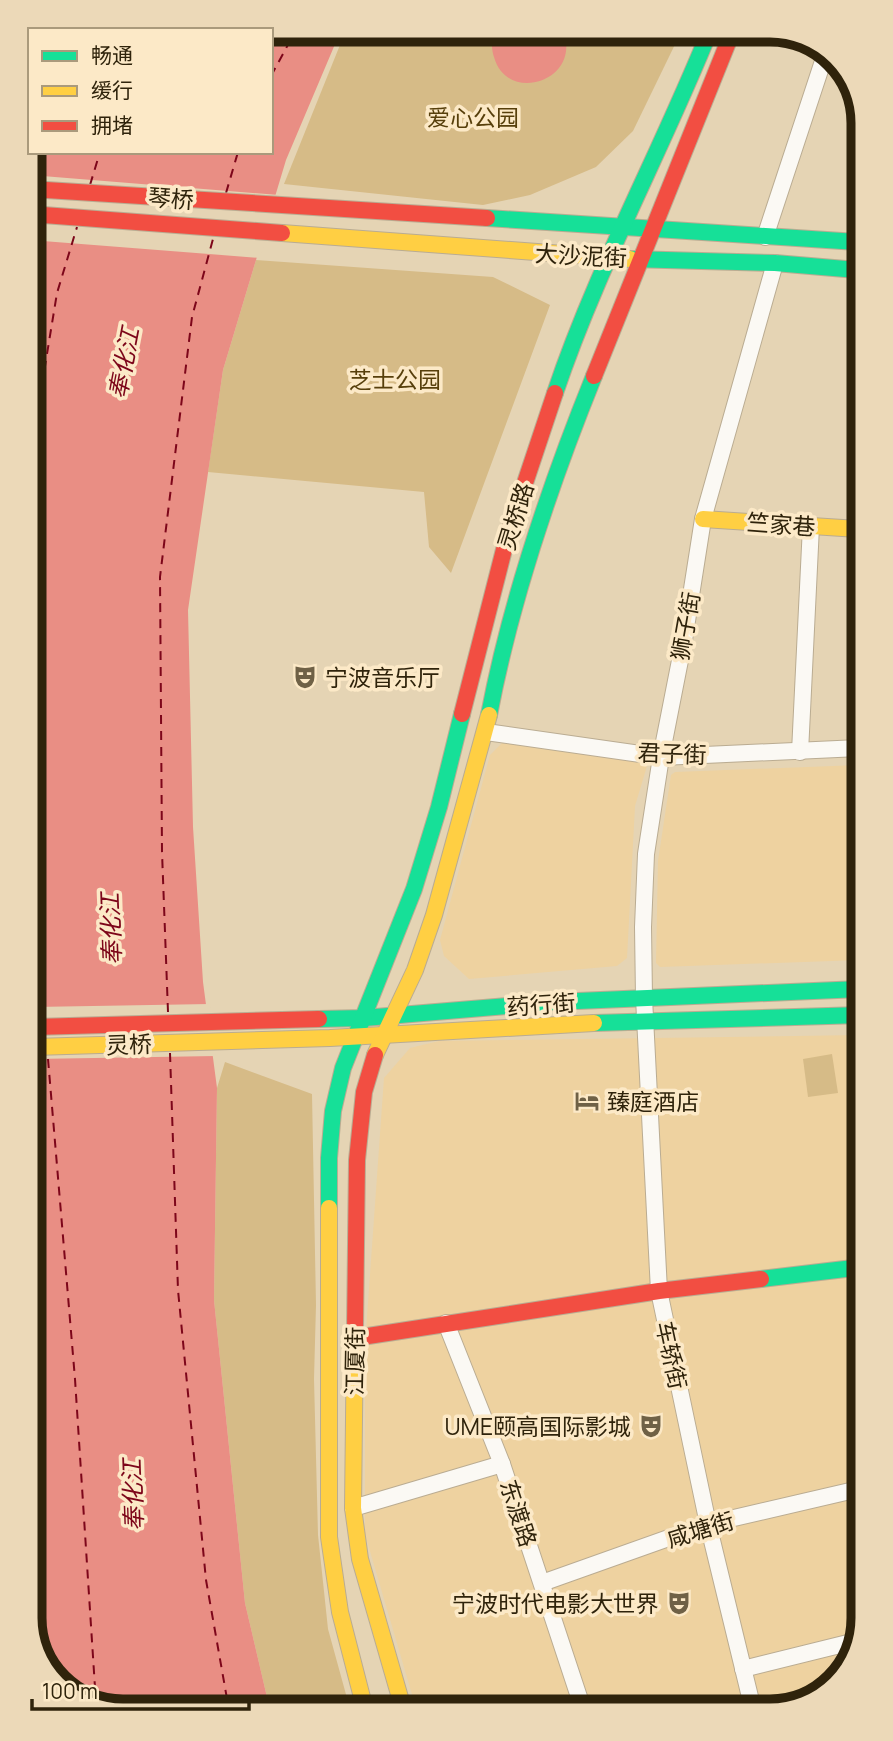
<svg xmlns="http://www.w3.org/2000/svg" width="893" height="1741" font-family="Manrope,'Noto Sans SC',sans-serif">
<rect width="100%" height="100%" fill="#e5d4b4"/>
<g fill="#eed2a0">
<path d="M 502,743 L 639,760 L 647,766 L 635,806 L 627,958 L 617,966 L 469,979 L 444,956 L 440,940 L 490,755 Z"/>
<path d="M 859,765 L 860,960 L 660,967 L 656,963 L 658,861 L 671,775 L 675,772 Z"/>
<path d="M 861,1035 L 863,1618 L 847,1670 L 805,1704 L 416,1708 L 365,1534 L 365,1345 L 384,1078 L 410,1048 L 439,1041 Z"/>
<path d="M 36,1491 L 40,1536 L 40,1652 L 37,1653 Z"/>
</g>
<g fill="#d6bb87">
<path d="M 346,30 L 682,30 L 633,131 L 596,167 L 530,195 L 483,205 L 284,184 Z"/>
<path d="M 256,260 L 493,277 L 550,305 L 451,573 L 429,547 L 424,492 L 208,472 L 223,370 Z"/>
<path d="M 832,1054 L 838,1093 L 808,1097 L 803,1059 Z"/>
<path d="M 225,1062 L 312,1094 L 316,1305 L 314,1379 L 318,1535 L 328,1629 L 350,1709 L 270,1710 L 245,1603 L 214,1300 L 217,1088 Z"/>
</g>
<g fill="#e98e84">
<path d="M 271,30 L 341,30 L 286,160 L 223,370 L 188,610 L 193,827 L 203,982 L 217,1088 L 214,1300 L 245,1603 L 270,1710 L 116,1711 L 67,1692 L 42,1660 L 42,1538 L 36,1462 L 30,195 L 38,152 L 271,152 Z"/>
<path d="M 496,30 L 563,30 C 583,81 507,105 494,57 C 491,48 491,38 496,30 Z"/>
</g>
<g fill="#e5d4b4">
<path d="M 30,175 L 279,195 L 260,258 L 30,240 Z"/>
<path d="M 210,1004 L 216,1056 L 34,1059 L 34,1007 Z"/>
</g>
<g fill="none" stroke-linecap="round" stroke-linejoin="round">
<g stroke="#7d061a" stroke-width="2" stroke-dasharray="9 7" stroke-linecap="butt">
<path d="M 271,76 L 296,30"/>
<path d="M 90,185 L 100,152"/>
<path d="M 226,193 L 238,152"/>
<path d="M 32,577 L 36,421 L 57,293 L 77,227"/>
<path d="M 33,845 L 44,1015"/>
<path d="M 168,1012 L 162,852 L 160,577 L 192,317 L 213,239"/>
<path d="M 170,1053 L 178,1290 L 206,1580 L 229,1710"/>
<path d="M 48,1059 L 75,1379 L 96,1703"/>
</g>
<g stroke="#baac92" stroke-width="18">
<g id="street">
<path d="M 765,237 L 827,49"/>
<path d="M 486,732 L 661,757 L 859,748"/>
<path d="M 800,752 L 811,526"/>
<path d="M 446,1323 L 502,1464 L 582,1706"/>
<path d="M 353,1508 L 502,1464"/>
<path d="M 542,1583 L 708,1524 L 863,1488"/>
<path d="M 743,1669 L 856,1641"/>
<path d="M 752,1705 L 708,1524 L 659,1291 L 644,998 L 643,927 L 646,854 L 661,757 L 684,640 L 703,519 L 775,263"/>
</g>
</g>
<g stroke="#baac92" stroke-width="18">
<g id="fast">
<path d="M 487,218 L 857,242"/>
<path d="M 630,259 L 775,263 L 857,270"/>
<path d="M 555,393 C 597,268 661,152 710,30"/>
<path d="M 489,715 C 511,599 550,485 594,376"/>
<path d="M 319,1019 L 364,1018 L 554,1002 L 860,989"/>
<path d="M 594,1023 L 861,1015"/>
<path d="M 329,1208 L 329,1158 L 333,1111 L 343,1068 L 414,889 L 439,807 L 462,714"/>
<path d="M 761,1279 L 862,1267"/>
</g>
</g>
<g stroke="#baac92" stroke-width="18">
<g id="slow">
<path d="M 282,233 L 630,259"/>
<path d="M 703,519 L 858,529"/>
<path d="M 34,1047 L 330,1038 L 594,1023"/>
<path d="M 375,1055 L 415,970 L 434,915 L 489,715"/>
<path d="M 329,1208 L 329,1537 L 340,1612 L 365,1709"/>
<path d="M 355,1330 L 353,1508 L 360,1559 L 403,1708"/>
</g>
</g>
<g stroke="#baac92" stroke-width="18">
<g id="jam">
<path d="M 30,189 L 487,218"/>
<path d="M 30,214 L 282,233"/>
<path d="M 594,376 L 733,30"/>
<path d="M 462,714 L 508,534 L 555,393"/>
<path d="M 34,1027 L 319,1019"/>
<path d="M 355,1330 L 357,1160 L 364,1092 L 375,1055"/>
<path d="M 355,1338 L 659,1291 L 761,1279"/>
</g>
</g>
<use href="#street" stroke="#fbf9f4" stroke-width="16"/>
<use href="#fast" stroke="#16e098" stroke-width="16"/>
<use href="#slow" stroke="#ffcf43" stroke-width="16"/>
<use href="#jam" stroke="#f24e42" stroke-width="16"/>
</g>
<defs>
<g id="theatre-bare" transform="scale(1.89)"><path d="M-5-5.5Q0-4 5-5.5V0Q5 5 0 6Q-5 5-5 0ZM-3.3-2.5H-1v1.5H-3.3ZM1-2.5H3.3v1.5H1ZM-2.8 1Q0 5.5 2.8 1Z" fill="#6f6146" stroke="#fce9c7" stroke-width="2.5" paint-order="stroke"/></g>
<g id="hotel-bare" transform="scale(1.89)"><path d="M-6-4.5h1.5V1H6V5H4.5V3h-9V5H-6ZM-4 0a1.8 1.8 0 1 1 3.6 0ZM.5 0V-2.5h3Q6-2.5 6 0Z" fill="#6f6146" stroke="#fce9c7" stroke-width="2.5" paint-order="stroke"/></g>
</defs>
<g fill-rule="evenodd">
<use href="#theatre-bare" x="305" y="677"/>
<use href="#hotel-bare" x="587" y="1101"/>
<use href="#theatre-bare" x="651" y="1426"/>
<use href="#theatre-bare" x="679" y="1603"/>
</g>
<g text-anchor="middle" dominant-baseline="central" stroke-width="7" stroke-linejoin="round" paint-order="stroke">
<g font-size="23" fill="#573f0b" stroke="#fce9c7">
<text x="473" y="117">爱心公园</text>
<text x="395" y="379">芝士公园</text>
</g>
<g font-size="23" fill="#2f230b" stroke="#fce9c7">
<text transform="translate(171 198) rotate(4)">琴桥</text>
<text transform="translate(581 255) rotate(3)">大沙泥街</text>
<text transform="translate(515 516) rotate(-73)">灵桥路</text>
<text transform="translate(781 524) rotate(4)">竺家巷</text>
<text transform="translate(685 626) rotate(-80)">狮子街</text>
<text transform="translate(672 753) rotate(2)">君子街</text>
<text transform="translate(541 1004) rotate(-4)">药行街</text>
<text transform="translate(129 1044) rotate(-2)">灵桥</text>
<text transform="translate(672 1355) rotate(78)">车轿街</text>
<text transform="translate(354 1361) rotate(-89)">江厦街</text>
<text transform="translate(519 1513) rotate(72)">东渡路</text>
<text transform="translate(700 1529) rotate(-17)">咸塘街</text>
</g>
<g font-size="23" fill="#2f230b" stroke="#fce9c7" text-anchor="start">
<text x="325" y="677">宁波音乐厅</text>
<text x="607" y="1101">臻庭酒店</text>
<text x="631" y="1426" text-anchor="end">UME颐高国际影城</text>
<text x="659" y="1603" text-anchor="end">宁波时代电影大世界</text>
</g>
<g font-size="24" font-style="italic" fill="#7d061a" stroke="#fce9c7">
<text transform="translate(123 363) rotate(-79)">奉化江</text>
<text transform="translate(110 929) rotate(-92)">奉化江</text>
<text transform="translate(132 1495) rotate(-92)">奉化江</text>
</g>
</g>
<path d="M0 0H893V1741H0ZM123 42H770A81 81 0 0 1 851 123V1618A81 81 0 0 1 770 1699H123A81 81 0 0 1 42 1618V123A81 81 0 0 1 123 42Z" fill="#ecd9b8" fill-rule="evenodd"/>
<path fill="none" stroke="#2f230b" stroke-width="9" d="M123 42H770A81 81 0 0 1 851 123V1618A81 81 0 0 1 770 1699H123A81 81 0 0 1 42 1618V123A81 81 0 0 1 123 42Z"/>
<rect x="28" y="28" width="245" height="126" fill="#fce9c7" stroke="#aa9a7c" stroke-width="2"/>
<rect x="42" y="51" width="35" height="10" fill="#16e098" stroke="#aa9a7c" stroke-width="2"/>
<text x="91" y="63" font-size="21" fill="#2f230b">畅通</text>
<rect x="42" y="86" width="35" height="10" fill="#ffcf43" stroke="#aa9a7c" stroke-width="2"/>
<text x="91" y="98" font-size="21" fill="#2f230b">缓行</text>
<rect x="42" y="121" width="35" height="10" fill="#f24e42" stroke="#aa9a7c" stroke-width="2"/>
<text x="91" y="133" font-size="21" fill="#2f230b">拥堵</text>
<path d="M32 1699v10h217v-10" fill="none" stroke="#2f230b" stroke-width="3.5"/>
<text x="42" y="1699" font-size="21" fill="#2f230b" stroke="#fce9c7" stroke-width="5" paint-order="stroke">100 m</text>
</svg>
